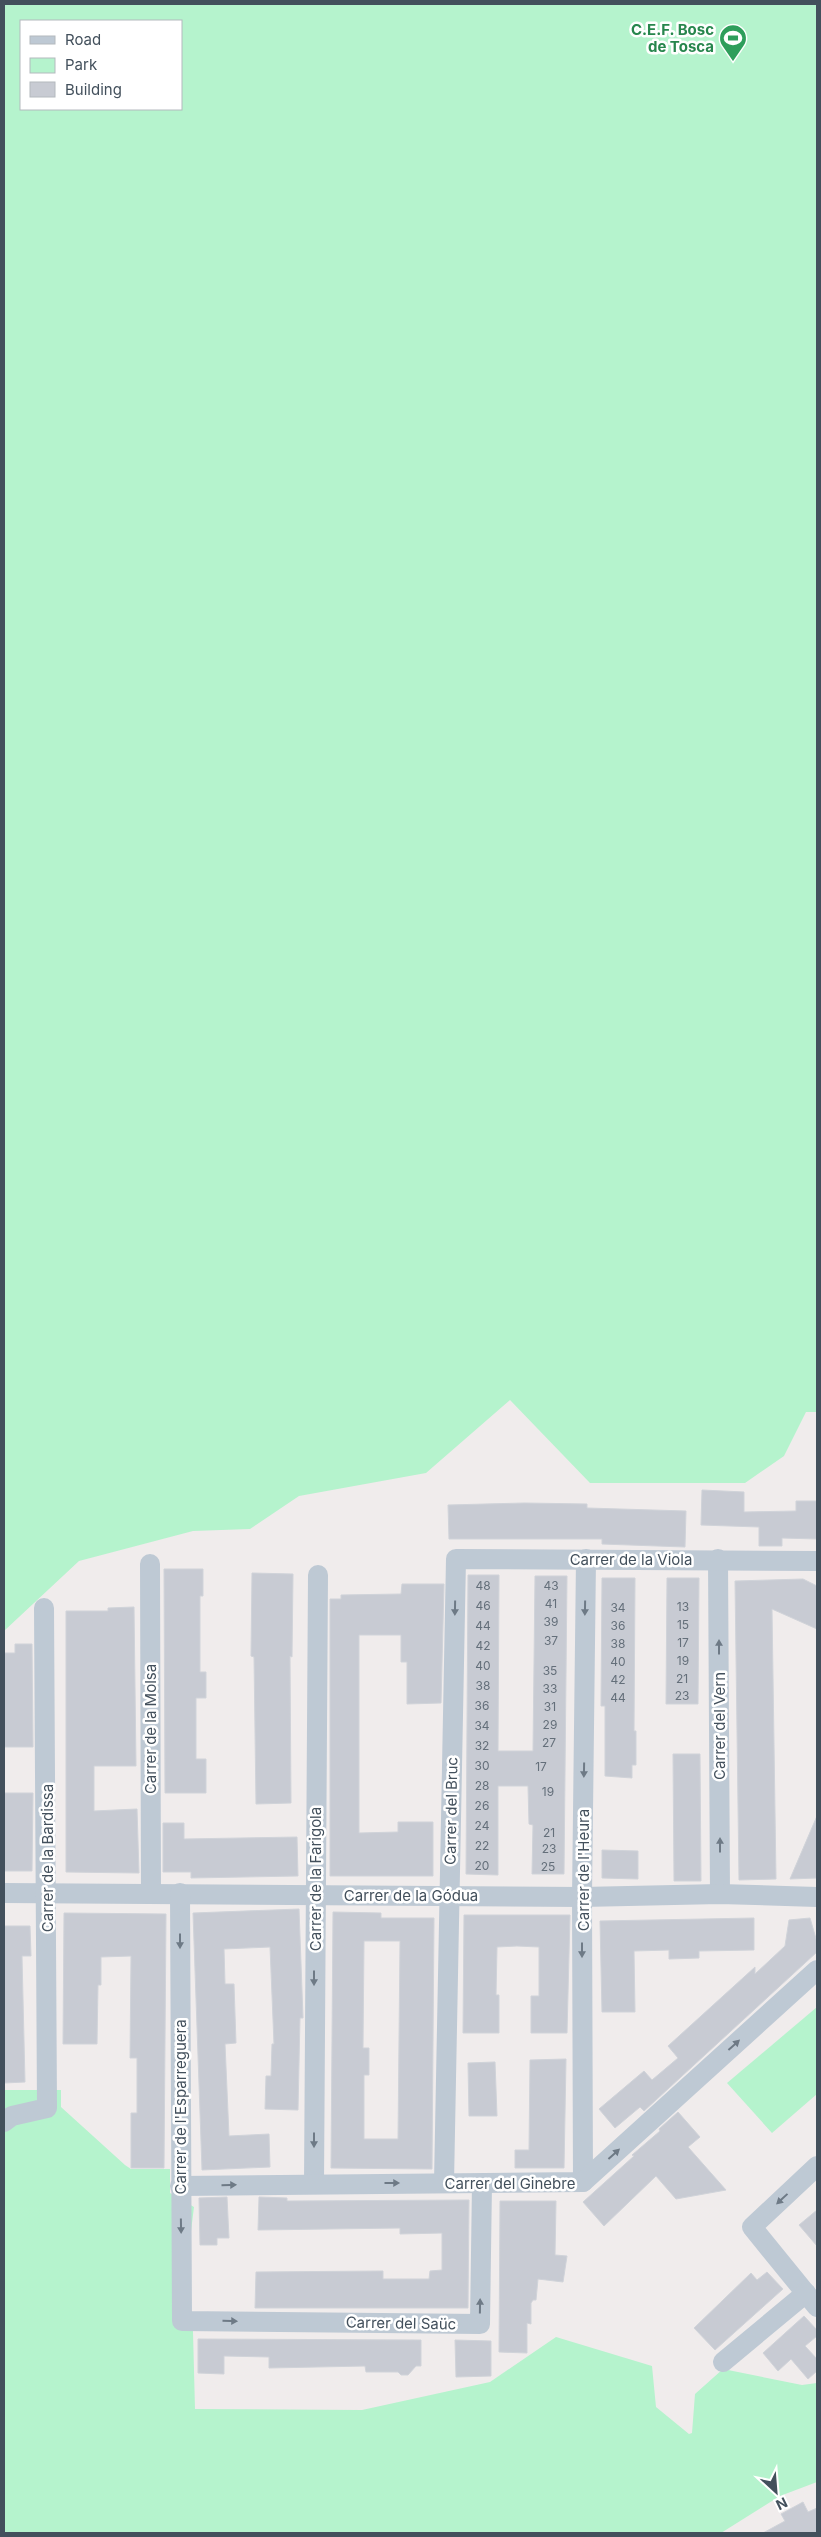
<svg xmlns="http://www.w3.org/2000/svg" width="821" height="2537" font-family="Inter,sans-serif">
<rect width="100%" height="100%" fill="#f0ecec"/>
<g fill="#b5f3cd" fill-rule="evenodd">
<path d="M 4,4 L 817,4 L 817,1412 L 806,1412 L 784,1456 L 745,1483 L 590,1483 L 510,1400 L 426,1473 L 299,1496 L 250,1529 L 193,1531 L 79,1561 L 4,1631 ZM 181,21 L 181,109 L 21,109 L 21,21 Z"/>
<path d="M 817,2007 L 817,2094 L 772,2133 L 727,2083 Z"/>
<path d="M 4,2090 L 61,2090 L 61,2107 L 125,2165 L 131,2169 L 170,2169 L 170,2193 L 194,2207 L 186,2271 L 193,2332 L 195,2409 L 362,2410 L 490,2382 L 556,2337 L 652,2366 L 656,2407 L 689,2434 L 692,2433 L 695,2394 L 723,2369 L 802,2385 L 817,2383 L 817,2482 L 780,2496 L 721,2533 L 4,2533 Z"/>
</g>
<g fill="#c8cbd3" stroke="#d0d3d9" fill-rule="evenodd">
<path d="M 702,1490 L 744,1492 L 744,1512 L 796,1511 L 796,1501 L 817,1501 L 817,1539 L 782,1538 L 782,1546 L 759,1546 L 759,1527 L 701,1525 Z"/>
<path d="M 524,1503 L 587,1504 L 587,1508 L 686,1511 L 685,1547 L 602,1544 L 602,1539 L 449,1539 L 448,1505 Z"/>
<path d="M 164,1569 L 203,1569 L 203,1596 L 200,1596 L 200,1672 L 206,1672 L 206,1698 L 196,1698 L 196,1759 L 206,1759 L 206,1793 L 165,1793 Z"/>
<path d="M 252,1573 L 293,1574 L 292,1657 L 290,1656 L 291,1803 L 256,1804 L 254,1657 L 251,1656 Z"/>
<path d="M 468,1575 L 499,1575 L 498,1751 L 533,1751 L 535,1576 L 567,1576 L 564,1874 L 532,1874 L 533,1825 L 529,1824 L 528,1786 L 498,1786 L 498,1875 L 466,1874 Z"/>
<path d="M 602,1578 L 635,1578 L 634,1731 L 636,1731 L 636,1765 L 632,1765 L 632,1778 L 605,1776 L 605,1706 L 601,1706 Z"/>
<path d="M 667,1578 L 699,1578 L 698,1704 L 666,1704 Z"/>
<path d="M 803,1579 L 817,1586 L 817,1629 L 772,1609 L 776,1879 L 739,1880 L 735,1581 Z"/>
<path d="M 402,1584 L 444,1584 L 441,1703 L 407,1704 L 407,1662 L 401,1662 L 401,1635 L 359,1635 L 359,1833 L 398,1832 L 398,1822 L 433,1822 L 433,1876 L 330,1876 L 330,1599 L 341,1599 L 341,1595 L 401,1594 Z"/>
<path d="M 134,1607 L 136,1766 L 94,1766 L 94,1811 L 137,1809 L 139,1873 L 66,1872 L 66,1611 L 108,1611 L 108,1608 Z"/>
<path d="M 15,1644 L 32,1644 L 33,1747 L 4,1747 L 4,1653 L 15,1653 Z"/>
<path d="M 673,1754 L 700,1754 L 701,1881 L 674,1881 Z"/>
<path d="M 4,1793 L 33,1793 L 32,1871 L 4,1871 Z"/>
<path d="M 817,1816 L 817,1878 L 790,1879 Z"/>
<path d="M 163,1823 L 184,1823 L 184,1839 L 297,1837 L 298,1876 L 191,1878 L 191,1872 L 163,1872 Z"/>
<path d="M 602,1850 L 638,1851 L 638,1879 L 602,1878 Z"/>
<path d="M 299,1909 L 303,2018 L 300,2018 L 298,2110 L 265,2109 L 266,2076 L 271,2076 L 272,2044 L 274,2044 L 270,1947 L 224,1949 L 225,1984 L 234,1984 L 236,2043 L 225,2044 L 229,2136 L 269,2134 L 270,2167 L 202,2170 L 193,1913 Z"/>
<path d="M 333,1912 L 381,1913 L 381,1918 L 434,1918 L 432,2169 L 331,2168 ZM 364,1941 L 400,1941 L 398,2139 L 364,2139 L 364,2075 L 369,2075 L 369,2048 L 363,2048 Z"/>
<path d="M 64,1913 L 166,1914 L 164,2168 L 131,2168 L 131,2113 L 137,2113 L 137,2058 L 130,2058 L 131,1956 L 101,1957 L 101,1985 L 98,1985 L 97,2044 L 63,2044 Z"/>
<path d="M 464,1915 L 570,1915 L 567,2033 L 531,2033 L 531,1996 L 539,1996 L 539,1947 L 517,1946 L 497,1947 L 496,1995 L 499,1995 L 499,2033 L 463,2033 Z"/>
<path d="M 754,1918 L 754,1950 L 699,1951 L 699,1958 L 669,1959 L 669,1950 L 634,1951 L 635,2012 L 602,2012 L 600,1921 Z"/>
<path d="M 810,1918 L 817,1942 L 817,1952 L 644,2111 L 640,2107 L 615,2128 L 599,2109 L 644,2071 L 652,2080 L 678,2058 L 668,2046 L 755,1967 L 755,1974 L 785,1946 L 789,1920 Z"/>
<path d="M 4,1926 L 30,1926 L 31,1956 L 22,1956 L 25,2082 L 4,2083 Z"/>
<path d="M 566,2059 L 564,2168 L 515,2168 L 515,2150 L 529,2150 L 530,2060 Z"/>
<path d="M 495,2062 L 497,2116 L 469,2116 L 468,2063 Z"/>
<path d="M 678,2112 L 700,2137 L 688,2147 L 726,2190 L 676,2199 L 656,2176 L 604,2226 L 583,2202 L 634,2156 L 632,2155 L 660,2131 L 659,2129 Z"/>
<path d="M 227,2197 L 229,2238 L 217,2238 L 217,2245 L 200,2245 L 199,2198 Z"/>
<path d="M 259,2197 L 287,2198 L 287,2201 L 469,2200 L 468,2308 L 255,2308 L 256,2272 L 383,2271 L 383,2279 L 429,2279 L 430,2271 L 442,2270 L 442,2233 L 400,2234 L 400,2228 L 258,2230 Z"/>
<path d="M 500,2201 L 556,2201 L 555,2255 L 567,2256 L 563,2282 L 538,2279 L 536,2300 L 533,2300 L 531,2303 L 531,2324 L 527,2323 L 527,2353 L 499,2352 Z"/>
<path d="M 817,2210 L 817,2246 L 799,2225 Z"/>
<path d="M 767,2272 L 783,2289 L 715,2350 L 694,2328 L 751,2273 L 757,2280 Z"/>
<path d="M 804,2316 L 817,2330 L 817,2336 L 805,2346 L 817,2359 L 817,2371 L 808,2379 L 791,2359 L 778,2371 L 763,2353 Z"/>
<path d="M 198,2339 L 421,2340 L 421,2366 L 416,2366 L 408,2375 L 401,2375 L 398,2372 L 366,2372 L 365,2366 L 269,2368 L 269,2357 L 224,2356 L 224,2374 L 198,2373 Z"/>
<path d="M 455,2340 L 491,2341 L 491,2376 L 456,2377 Z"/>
<path d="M 803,2502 L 808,2512 L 817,2508 L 817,2533 L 763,2533 L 785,2521 L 781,2514 Z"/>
</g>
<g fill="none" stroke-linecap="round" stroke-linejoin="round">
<g stroke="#bec9d4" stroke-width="20">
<path d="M 718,1559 L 720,1894"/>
<path d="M 150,1564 L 151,1893"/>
<path d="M 4,1893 L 582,1897 L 720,1894 L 817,1897"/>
<path d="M 180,1893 L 182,2321 L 480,2324 L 482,2183"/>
<path d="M 4,2122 L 12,2116 L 47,2108 L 44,1608"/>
<path d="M 817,2166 L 752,2227 L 817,2307"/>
<path d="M 583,2182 L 582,1897 L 586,1559"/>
<path d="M 444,2183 L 456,1559 L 817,1561"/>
<path d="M 314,2184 L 318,1575"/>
<path d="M 180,2186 L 583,2182 L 817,1970"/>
<path d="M 723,2362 L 806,2293"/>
</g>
</g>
<defs><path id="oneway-solid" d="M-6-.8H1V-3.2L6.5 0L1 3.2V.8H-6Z" transform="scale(1.25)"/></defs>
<g fill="#6e7a86">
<use href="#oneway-solid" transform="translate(455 1608) rotate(91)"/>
<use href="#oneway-solid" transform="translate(585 1608) rotate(91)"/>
<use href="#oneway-solid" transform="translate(719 1647) rotate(-90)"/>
<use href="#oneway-solid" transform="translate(584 1770) rotate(91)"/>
<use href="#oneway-solid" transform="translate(720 1845) rotate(-90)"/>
<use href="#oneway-solid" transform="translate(180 1941) rotate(90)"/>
<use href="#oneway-solid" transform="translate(582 1950) rotate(90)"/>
<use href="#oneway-solid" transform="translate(314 1978) rotate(90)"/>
<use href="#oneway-solid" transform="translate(734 2045) rotate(-42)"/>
<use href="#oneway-solid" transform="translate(314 2140) rotate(90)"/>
<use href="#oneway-solid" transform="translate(614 2154) rotate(-42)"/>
<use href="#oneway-solid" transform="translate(392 2183)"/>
<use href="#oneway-solid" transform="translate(229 2185) rotate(-1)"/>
<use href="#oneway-solid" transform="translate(782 2199) rotate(137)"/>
<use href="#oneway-solid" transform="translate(181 2226) rotate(89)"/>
<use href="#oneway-solid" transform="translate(480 2306) rotate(-89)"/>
<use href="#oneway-solid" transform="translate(230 2321) rotate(1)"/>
</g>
<defs>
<g id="stadium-pin" transform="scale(1.4375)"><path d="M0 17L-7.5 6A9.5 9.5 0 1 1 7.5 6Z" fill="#2e9e5b" stroke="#fff"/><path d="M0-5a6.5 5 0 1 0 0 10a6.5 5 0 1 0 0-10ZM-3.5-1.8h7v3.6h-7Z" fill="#fff"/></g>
</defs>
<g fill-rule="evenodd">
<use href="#stadium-pin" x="733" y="38"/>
</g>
<g text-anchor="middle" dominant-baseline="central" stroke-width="5" stroke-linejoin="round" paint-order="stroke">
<g font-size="12" fill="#646f7a">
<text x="483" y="1585">48</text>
<text x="551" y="1585">43</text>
<text x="551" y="1603">41</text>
<text x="483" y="1605">46</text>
<text x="683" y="1606">13</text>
<text x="618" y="1607">34</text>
<text x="551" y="1621">39</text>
<text x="683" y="1624">15</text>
<text x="483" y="1625">44</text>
<text x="618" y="1625">36</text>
<text x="551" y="1640">37</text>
<text x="683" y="1642">17</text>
<text x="618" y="1643">38</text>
<text x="483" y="1645">42</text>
<text x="683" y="1660">19</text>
<text x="618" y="1661">40</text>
<text x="483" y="1665">40</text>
<text x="550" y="1670">35</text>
<text x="682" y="1678">21</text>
<text x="618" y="1679">42</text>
<text x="483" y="1685">38</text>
<text x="550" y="1688">33</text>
<text x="682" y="1695">23</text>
<text x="618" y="1697">44</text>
<text x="482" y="1705">36</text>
<text x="550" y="1706">31</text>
<text x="550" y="1724">29</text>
<text x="482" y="1725">34</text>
<text x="549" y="1742">27</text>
<text x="482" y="1745">32</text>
<text x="482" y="1765">30</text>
<text x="541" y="1766">17</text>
<text x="482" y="1785">28</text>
<text x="548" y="1791">19</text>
<text x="482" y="1805">26</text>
<text x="482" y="1825">24</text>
<text x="549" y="1832">21</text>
<text x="482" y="1845">22</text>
<text x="549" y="1848">23</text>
<text x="482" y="1865">20</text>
<text x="548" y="1866">25</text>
</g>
<g font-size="15" font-weight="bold" fill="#27864d" stroke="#fff" text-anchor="end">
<text x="714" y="29">C.E.F. Bosc<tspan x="714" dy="17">de Tosca</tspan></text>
</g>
<g font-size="15" fill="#43505c" stroke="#fff">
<text x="631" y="1559">Carrer de la Viola</text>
<text transform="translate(719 1726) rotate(-90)">Carrer del Vern</text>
<text transform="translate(150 1729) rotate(-90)">Carrer de la Molsa</text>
<text transform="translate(451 1811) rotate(-89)">Carrer del Bruc</text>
<text transform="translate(47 1858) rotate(-90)">Carrer de la Bardissa</text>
<text transform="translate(583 1870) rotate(-90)">Carrer de l'Heura</text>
<text transform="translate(315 1879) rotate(-90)">Carrer de la Farigola</text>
<text x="411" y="1895">Carrer de la Gódua</text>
<text transform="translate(180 2107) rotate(-90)">Carrer de l'Esparreguera</text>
<text x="510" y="2183">Carrer del Ginebre</text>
<text transform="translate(401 2323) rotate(1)">Carrer del Saüc</text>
</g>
</g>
<rect width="821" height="2537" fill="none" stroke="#43505c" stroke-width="10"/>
<rect x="20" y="20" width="162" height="90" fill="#ffffff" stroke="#b4b9be"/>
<rect x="30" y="36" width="25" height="8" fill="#bec9d4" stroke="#b4b9be"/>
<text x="65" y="45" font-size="15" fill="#43505c">Road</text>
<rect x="30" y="58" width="25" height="15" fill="#b5f3cd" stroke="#b4b9be"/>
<text x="65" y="70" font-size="15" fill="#43505c">Park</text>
<rect x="30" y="82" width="25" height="15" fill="#c8cbd3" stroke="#b4b9be"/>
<text x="65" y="95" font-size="15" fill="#43505c">Building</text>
<g transform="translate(776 2492) rotate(154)" stroke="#ffffff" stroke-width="4" paint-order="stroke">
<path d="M0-4L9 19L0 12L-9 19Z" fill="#43505c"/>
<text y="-8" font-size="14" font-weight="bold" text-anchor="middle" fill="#43505c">N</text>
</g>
</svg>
